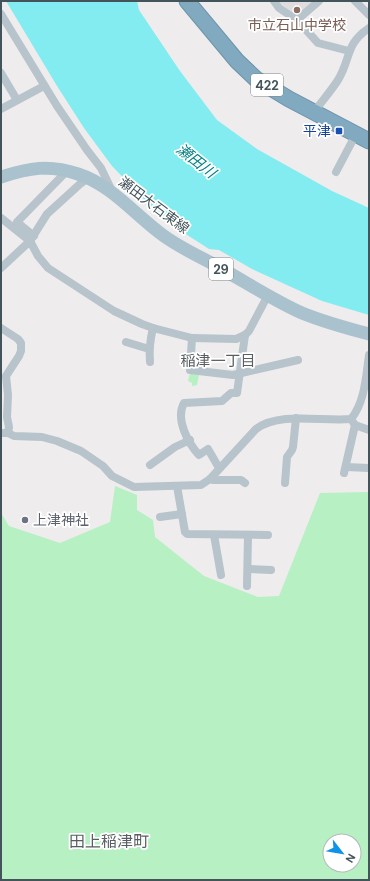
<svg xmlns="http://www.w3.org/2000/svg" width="370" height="881" font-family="'DM Sans','Noto Sans JP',sans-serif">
<rect width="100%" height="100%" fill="#efeced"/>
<path fill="#e0dddf" d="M 278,1 L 315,1 L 297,17 Z"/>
<g fill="#b7f0c3" fill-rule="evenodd">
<path d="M 190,373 L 199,375 L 197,385 L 192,386 L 192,383 L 188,381 Z"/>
<path d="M 115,486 L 137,495 L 137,510 L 153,520 L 155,537 L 204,576 L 258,597 L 279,596 L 320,493 L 369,492 L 369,880 L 1,880 L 1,513 L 9,526 L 60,543 L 110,522 ZM 330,841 L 354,841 L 354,865 L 330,865 Z"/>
</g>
<path fill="#82ecf0" d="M 6,1 L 137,1 L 139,10 L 180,71 L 217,120 L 257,149 L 332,191 L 369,208 L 369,315 L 322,301 L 252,269 L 219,250 L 209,249 L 167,222 L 146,205 L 143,198 L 112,166 L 84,128 L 57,86 Z"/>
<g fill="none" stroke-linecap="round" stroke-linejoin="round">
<g stroke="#6c94aa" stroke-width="17">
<path id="highway" d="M 187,1 L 237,61 L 256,79 L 289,99 L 369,141"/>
</g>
<g stroke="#b7c4cb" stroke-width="8">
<path d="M 274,1 L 279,8 L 297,20 L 319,1"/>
<path d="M 355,1 L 369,15"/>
<path d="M 1,14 L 57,106 L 87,150 L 101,168 L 112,191"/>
<path d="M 297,20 L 318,43 L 349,51"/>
<path d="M 1,73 L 17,100"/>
<path d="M 1,109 L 44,86"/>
<path d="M 314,112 C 322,101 331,91 338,80 C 351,59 345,44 369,28"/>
<path d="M 336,172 L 356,134"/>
<path d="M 1,218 L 30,241 L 38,256 L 48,268 L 114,311 L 142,324 L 153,328 L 192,338 L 236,339 L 245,335 L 249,331 L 268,295"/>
<path d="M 34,236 L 17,222 L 63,175"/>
<path d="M 1,268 L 30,241 L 47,214 L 80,184 L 88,178 L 91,178"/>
<path d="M 1,328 L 18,339 L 21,343 L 21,351 L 19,356 L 6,376 L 8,395 L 7,417 L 9,427 L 8,433"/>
<path d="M 192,338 L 190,370 L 233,375 L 298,360"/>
<path d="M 126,342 L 149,349"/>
<path d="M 150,362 C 149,351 150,340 153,328"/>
<path d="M 355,425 L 369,430"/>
<path d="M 1,433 L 8,433 L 14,436 L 42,437 L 57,441 L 81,451 L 103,466 L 112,476 L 134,487 L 201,485 L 210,479 L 256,429 C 280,411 323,422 351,419 C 365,402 366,376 369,355"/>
<path d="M 150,465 L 175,447 L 190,440"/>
<path d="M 346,467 L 369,468"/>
<path d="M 219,468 L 208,449 L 199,455 C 188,443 175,419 184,403 L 222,401 L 231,393 L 237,393 L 245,335"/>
<path d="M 344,473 L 355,425 L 351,419"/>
<path d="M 210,479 L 213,480 L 241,480 L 245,483"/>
<path d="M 285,483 L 287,457 L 292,450 L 293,447 L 296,418"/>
<path d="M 177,486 L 185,532 L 187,534 L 268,535"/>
<path d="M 160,517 L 182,514"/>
<path d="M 214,535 L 221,575"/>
<path d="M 248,569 L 271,570"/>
<path d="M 247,586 L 248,535"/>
</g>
<path stroke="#aac2cd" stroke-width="13" d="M 1,177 C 29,168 49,164 78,174 C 112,185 136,216 164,236 C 182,249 203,258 222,269 C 249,284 275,301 302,313 C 324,322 346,328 369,334"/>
<use href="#highway" stroke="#81a9bf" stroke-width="15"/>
</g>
<circle fill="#8d6e63" stroke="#fff" stroke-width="1.5" cx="297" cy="10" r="4"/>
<rect fill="#1a4fb4" stroke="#fff" stroke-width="1.5" x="335" y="127" width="8" height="8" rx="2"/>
<circle fill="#6b7280" stroke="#fff" stroke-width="1.5" cx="25" cy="520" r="4"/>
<g text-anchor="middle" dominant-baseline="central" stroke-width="3.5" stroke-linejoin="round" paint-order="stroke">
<g fill="#fff" stroke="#7c878c" stroke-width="1">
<rect x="251" y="74" width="32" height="22" rx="3"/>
<rect x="209" y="258" width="24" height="22" rx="3"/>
</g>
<g font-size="13" font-weight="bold" fill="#44545b">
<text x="267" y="85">422</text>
<text x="221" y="269">29</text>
</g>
<g font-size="14" fill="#785e54" stroke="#fff">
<text x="297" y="25">市立石山中学校</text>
</g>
<g font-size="14" fill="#164399" stroke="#fff" text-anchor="end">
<text x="331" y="131">平津</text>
</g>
<g font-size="14" fill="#44545b" stroke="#fff">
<text transform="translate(154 205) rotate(37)">瀬田大石東線</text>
</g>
<g font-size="14" fill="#5b616d" stroke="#fff" text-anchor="start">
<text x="33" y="520">上津神社</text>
</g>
<g font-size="15" font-style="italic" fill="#088185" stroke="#fff">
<text transform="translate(196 161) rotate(38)">瀬田川</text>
</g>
<g font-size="15" fill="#595e62" stroke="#fff">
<text x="218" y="361">稲津一丁目</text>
</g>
<g font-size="16" fill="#595e62" stroke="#fff">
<text x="109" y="841">田上稲津町</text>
</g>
</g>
<rect width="370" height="881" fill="none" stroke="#44545b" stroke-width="4"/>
<g transform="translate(342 853) rotate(121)"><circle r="19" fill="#ffffff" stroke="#b4bbbd"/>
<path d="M0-3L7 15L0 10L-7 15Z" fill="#1092e6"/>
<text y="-6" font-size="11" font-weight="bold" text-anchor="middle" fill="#44545b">N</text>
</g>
</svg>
